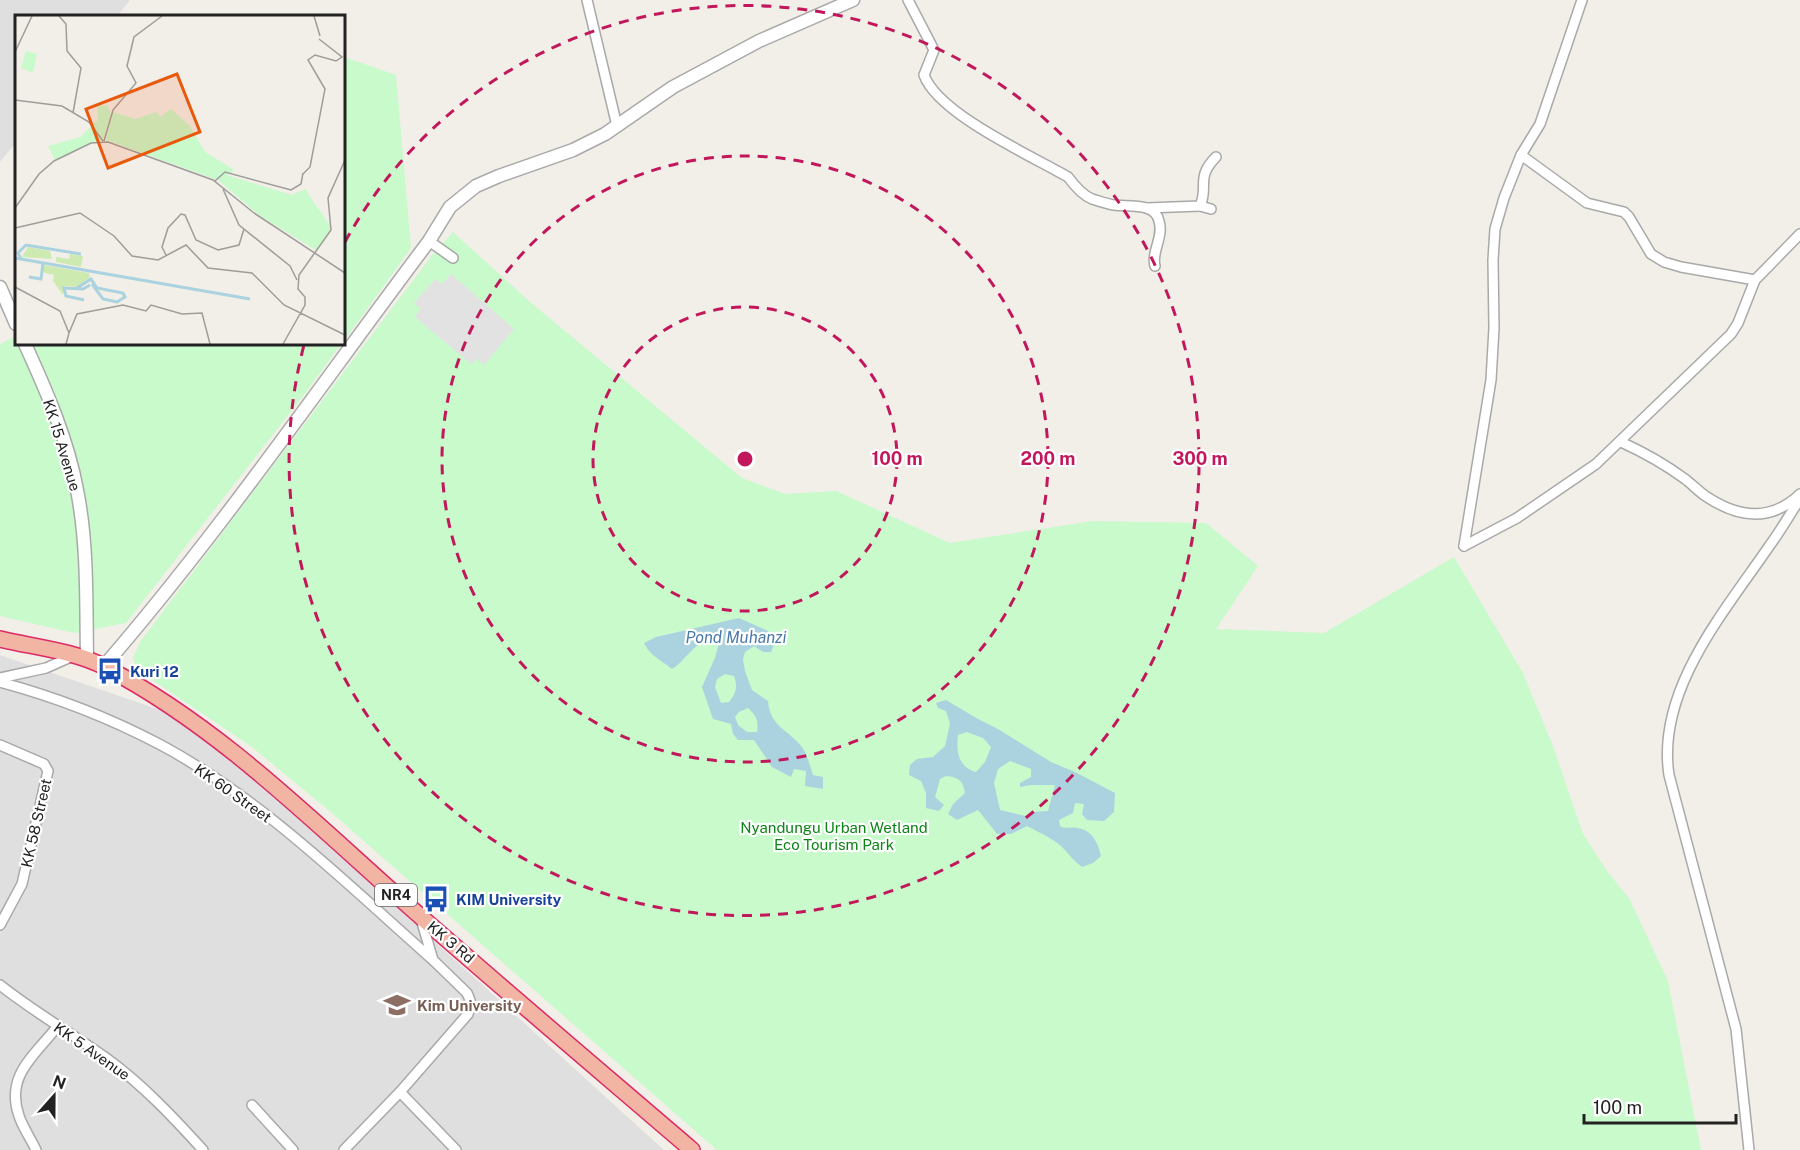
<svg xmlns="http://www.w3.org/2000/svg" width="1800" height="1150" font-family="'Public Sans',sans-serif">
<rect width="100%" height="100%" fill="#f2efe9"/>
<g fill="#e0dfdf">
<path d="M 0,0 L 130,0 L 117,16 L 16,16 L 16,142 L 0,162 Z"/>
<path d="M 0,655 L 192,721 L 664,1150 L 0,1150 Z"/>
</g>
<g fill="#c8facc">
<path d="M 344,57 L 396,75 L 411,248 L 344,341 Z"/>
<path d="M 453,232 L 530,302 L 742,478 L 785,494 L 836,491 L 950,543 L 1093,521 L 1206,523 L 1258,566 L 1216,629 L 1324,633 L 1454,557 L 1523,673 L 1553,746 L 1583,834 L 1607,871 L 1629,898 L 1668,981 L 1701,1150 L 717,1150 L 333,814 L 252,747 L 136,669 L 133,658 L 140,642 L 433,254 Z"/>
<path d="M 16,336 L 16,344 L 341,344 L 303,396 L 126,623 L 74,633 L 0,616 L 0,344 Z"/>
</g>
<path fill="#e2e2e2" d="M 451,274 L 514,329 L 484,365 L 477,359 L 471,364 L 415,317 L 421,309 L 414,303 L 435,279 L 442,284 Z"/>
<g fill="#aad3df" fill-rule="evenodd">
<path d="M 739,618 L 768,631 L 776,640 L 771,652 L 763,652 L 754,646 L 745,652 L 743,659 L 745,671 L 752,690 L 768,701 C 770,727 788,729 802,747 C 807,754 810,766 813,775 L 823,777 L 823,789 L 805,786 L 806,771 L 794,769 L 791,777 L 772,767 L 754,740 L 738,740 L 733,734 L 731,724 L 713,719 L 702,687 L 715,658 L 719,643 C 693,637 690,658 672,669 C 660,659 651,657 644,643 L 656,637 ZM 725,674 L 734,676 C 738,687 736,693 729,702 L 721,703 L 715,687 L 717,679 ZM 748,708 C 756,715 759,721 757,732 L 747,732 L 738,725 L 735,717 L 739,712 Z"/>
<path d="M 946,700 L 978,719 L 998,729 L 1051,762 L 1075,772 L 1115,793 L 1114,812 L 1104,821 L 1087,820 L 1082,814 L 1084,804 L 1075,803 L 1073,813 L 1059,820 L 1060,826 C 1066,830 1071,826 1078,828 C 1093,831 1098,843 1101,856 L 1093,863 L 1082,867 C 1074,861 1071,857 1065,850 C 1055,839 1040,833 1027,826 L 1011,834 L 997,834 L 978,810 L 957,820 L 948,814 L 953,804 L 965,793 C 963,780 958,777 946,776 L 940,779 L 935,797 L 944,805 L 939,811 L 926,808 L 926,793 L 921,781 L 909,775 L 910,765 L 917,759 L 933,757 L 945,746 L 950,724 L 946,711 L 938,708 L 936,703 ZM 967,732 L 983,738 L 991,747 L 985,762 L 976,772 C 958,767 956,751 958,735 ZM 1010,761 L 1031,769 L 1031,777 L 1020,783 L 1020,787 L 1031,785 L 1055,785 L 1048,811 L 1034,812 L 1025,816 L 1000,810 L 994,783 L 998,769 Z"/>
</g>
<g fill="none" stroke-linecap="round" stroke-linejoin="round">
<g stroke="#a9a9a9" stroke-width="12">
<g id="minor">
<path d="M 587,0 L 617,126"/>
<path d="M 908,0 L 934,50 L 924,75 C 938,114 1032,156 1068,177 C 1074,185 1082,195 1092,199 C 1099,201 1107,204 1114,205 C 1129,207 1155,202 1159,221 C 1164,237 1151,252 1155,266"/>
<path d="M 1521,155 L 1587,203 L 1624,212 L 1629,217 L 1651,254 L 1664,262 L 1681,267 L 1755,280"/>
<path d="M 1200,206 L 1211,209"/>
<path d="M 1147,208 L 1200,206 C 1209,187 1195,178 1216,157"/>
<path d="M 429,241 L 453,258"/>
<path d="M 1621,442 C 1643,452 1666,465 1685,479 C 1693,485 1699,492 1707,497 C 1739,518 1771,522 1800,494"/>
<path d="M 1464,546 L 1491,380 L 1494,328 L 1493,260 L 1495,229 L 1504,198 L 1521,155 L 1540,124 L 1582,0"/>
<path d="M 1464,546 L 1517,518 L 1596,464 L 1731,334 L 1738,323 L 1755,280 L 1800,234"/>
<path d="M 0,678 L 46,668 L 73,656"/>
<path d="M 0,682 C 56,697 110,718 161,745 C 263,800 347,884 433,960"/>
<path d="M 0,745 L 44,764 L 48,771 L 22,884 L 0,925"/>
<path d="M 0,985 C 34,1012 71,1033 106,1058 C 142,1084 173,1117 203,1150"/>
<path d="M 400,1092 L 468,1014 C 472,1006 471,1001 467,993 L 433,960 L 421,919"/>
<path d="M 252,1105 L 293,1150"/>
<path d="M 36,1150 C 31,1139 23,1128 19,1116 C 5,1076 34,1056 57,1027"/>
<path d="M 344,1150 L 400,1092 L 456,1150"/>
<path d="M 1749,1150 L 1736,1029 L 1669,775 C 1656,690 1725,611 1770,545 C 1781,530 1790,514 1800,499"/>
</g>
</g>
<g stroke="#a9a9a9" stroke-width="15">
<g id="tertiary">
<path d="M 0,287 L 16,324"/>
<path d="M 25,344 C 46,390 68,440 77,490 C 88,545 86,603 87,659"/>
<path d="M 104,666 C 220,532 322,383 429,241 L 450,207 L 476,186 L 499,176 L 573,150 L 605,134 L 673,87 L 759,41 L 853,0"/>
</g>
</g>
<g stroke="#dc2a67" stroke-width="18">
<path id="trunk" d="M 0,639 C 33,647 75,651 105,667 C 225,730 319,828 420,916 C 510,995 601,1072 692,1150"/>
</g>
<use href="#minor" stroke="#fff" stroke-width="9"/>
<use href="#tertiary" stroke="#fff" stroke-width="12"/>
<use href="#trunk" stroke="#f2b4a3" stroke-width="15"/>
</g>
<g fill="none" stroke="#c2185b" stroke-width="3" stroke-dasharray="10 8">
<circle cx="745" cy="459" r="152"/>
<circle cx="745" cy="459" r="303"/>
<path d="M345 242A455 455 0 1 1 304 345"/>
</g>
<defs>
<g id="bus-bare" transform="scale(2.07)"><path d="M-5-6H5V4H4V6H2V4H-2V6H-4V4H-5ZM-3.5-4V0h7V-4ZM-3.5 1.2v1.5H-2V1.2ZM2 1.2v1.5H3.5V1.2Z" fill="#1a4fb4" stroke="#fff" stroke-width="2.5" paint-order="stroke"/></g>
<g id="school-bare" transform="scale(2.07)"><path d="M0-5L7-2L0 1L-7-2ZM-4 1L0 2.5L4 1V4Q0 6-4 4Z" fill="#8d6e63" stroke="#fff" stroke-width="2.5" paint-order="stroke"/></g>
</defs>
<g fill-rule="evenodd">
<use href="#bus-bare" x="110" y="671"/>
<use href="#bus-bare" x="436" y="899"/>
<use href="#school-bare" x="397" y="1005"/>
</g>
<g text-anchor="middle" dominant-baseline="central" stroke-width="4.5" stroke-linejoin="round" paint-order="stroke">
<rect fill="#fff" stroke="#646464" stroke-width="1.5" x="375" y="884" width="42" height="22" rx="4.5"/>
<g font-size="14" font-weight="bold" fill="#222">
<text x="396" y="895">NR4</text>
</g>
<g font-size="15" fill="#222" stroke="#fff">
<text transform="translate(62 445) rotate(73)">KK 15 Avenue</text>
<text transform="translate(233 793) rotate(35)">KK 60 Street</text>
<text transform="translate(36 823) rotate(-77)">KK 58 Street</text>
<text transform="translate(451 942) rotate(40)">KK 3 Rd</text>
<text transform="translate(92 1051) rotate(35)">KK 5 Avenue</text>
</g>
<g font-size="15" font-weight="bold" fill="#164399" stroke="#fff" text-anchor="start">
<text x="130" y="671">Kuri 12</text>
<text x="456" y="899">KIM University</text>
</g>
<g font-size="15" fill="#0c8416" stroke="#fff">
<text x="834" y="827">Nyandungu Urban Wetland<tspan x="834" dy="17">Eco Tourism Park</tspan></text>
</g>
<g font-size="15" font-weight="bold" fill="#785e54" stroke="#fff" text-anchor="start">
<text x="417" y="1005">Kim University</text>
</g>
<g font-size="16" font-style="italic" fill="#4a7aab" stroke="#fff">
<text x="736" y="637">Pond Muhanzi</text>
</g>
</g>
<g transform="translate(15 15)">
<rect width="330" height="330" fill="#f2efe9"/>
<path d="M 13,232 L 35,236 L 37,244 L 7,242 ZM 55,239 L 68,241 L 66,252 L 41,247 L 41,242 L 54,244 ZM 28,250 L 74,258 L 75,264 L 63,272 L 50,271 L 48,280 L 38,266 L 39,260 L 27,257 Z" fill="#cdebb0"/>
<path d="M 11,36 L 22,39 L 18,58 L 6,53 ZM 92,90 L 96,99 L 89,123 L 40,145 L 33,131 L 65,122 L 83,105 L 82,91 ZM 156,94 L 175,111 L 190,137 L 218,154 L 217,158 L 200,164 L 91,125 L 98,97 L 120,104 L 142,97 L 145,102 ZM 208,159 L 277,180 L 290,174 L 316,212 L 302,236 L 244,200 L 203,165 Z" fill="#c8facc"/>
<path fill="none" stroke="#aad3df" stroke-width="3" d="M 0,243 L 235,284M 6,244 L 3,238 L 11,230 L 66,239M 14,262 L 26,264 L 28,248M 62,273 L 76,264 L 82,273 L 108,278 L 110,282 L 102,287 L 88,284 L 77,269M 69,285 L 51,281 L 49,273 L 68,274 L 75,270"/>
<path fill="none" stroke="#9f9d99" stroke-width="1.5" d="M 44,1 L 51,9 L 52,36 L 66,53 L 58,98M 299,1 L 305,21M 0,37 L 17,1M 0,85 L 47,91 L 74,107 L 88,126M 89,126 L 98,95 L 121,68 L 112,51 L 119,22 L 147,1M 287,160 L 295,152 L 310,74 L 293,45 L 300,40 L 321,46 L 327,42 L 304,24M 200,166 L 210,157 L 276,175 L 286,169 L 288,158M 208,174 L 224,210 L 275,251 L 282,265M 0,193 L 24,159 L 39,146 L 76,128 L 93,127 L 198,165 L 239,198 L 330,258M 0,213 L 65,198 L 99,221 L 117,241 L 143,245 L 171,230 L 193,253 L 237,258 L 269,290 L 330,320M 151,240 L 147,232 L 153,213 L 166,199 L 170,200 L 181,225 L 203,235 L 224,230 L 229,214M 0,272 L 45,296 L 54,318 L 51,329M 54,318 L 62,299 L 108,290 L 131,296 L 136,290 L 167,299 L 187,298 L 195,329M 268,329 L 290,290 L 290,282 L 283,274 L 284,260 L 316,215 L 313,183 L 330,145"/>
<path fill="#e8590c" fill-opacity="0.15" stroke="#e8590c" stroke-width="3" d="M 162,59 L 185,117 L 93,153 L 71,94 Z"/>
<rect width="330" height="330" fill="none" stroke="#222" stroke-width="3"/>
</g>
<circle cx="745" cy="459" r="9" fill="#c2185b" stroke="#fff" stroke-width="3"/>
<g font-size="18" text-anchor="middle" font-weight="bold" fill="#c2185b" stroke="#fff" stroke-width="4.5" stroke-linejoin="round" paint-order="stroke">
<text x="897" y="465">100 m</text>
<text x="1048" y="465">200 m</text>
<text x="1200" y="465">300 m</text>
</g>
<g transform="translate(54 1096) rotate(21)" stroke="#ffffff" stroke-width="4.5" paint-order="stroke">
<path d="M0-4.5L10 22L0 15L-10 22Z" fill="#222222"/>
<text y="-9" font-size="16" font-weight="bold" text-anchor="middle" fill="#222222">N</text>
</g>
<path d="M1584 1114v9h152v-9" fill="none" stroke="#222222" stroke-width="3"/>
<text x="1593" y="1114" font-size="18" fill="#222222" stroke="#ffffff" stroke-width="4.5" paint-order="stroke">100 m</text>
</svg>
